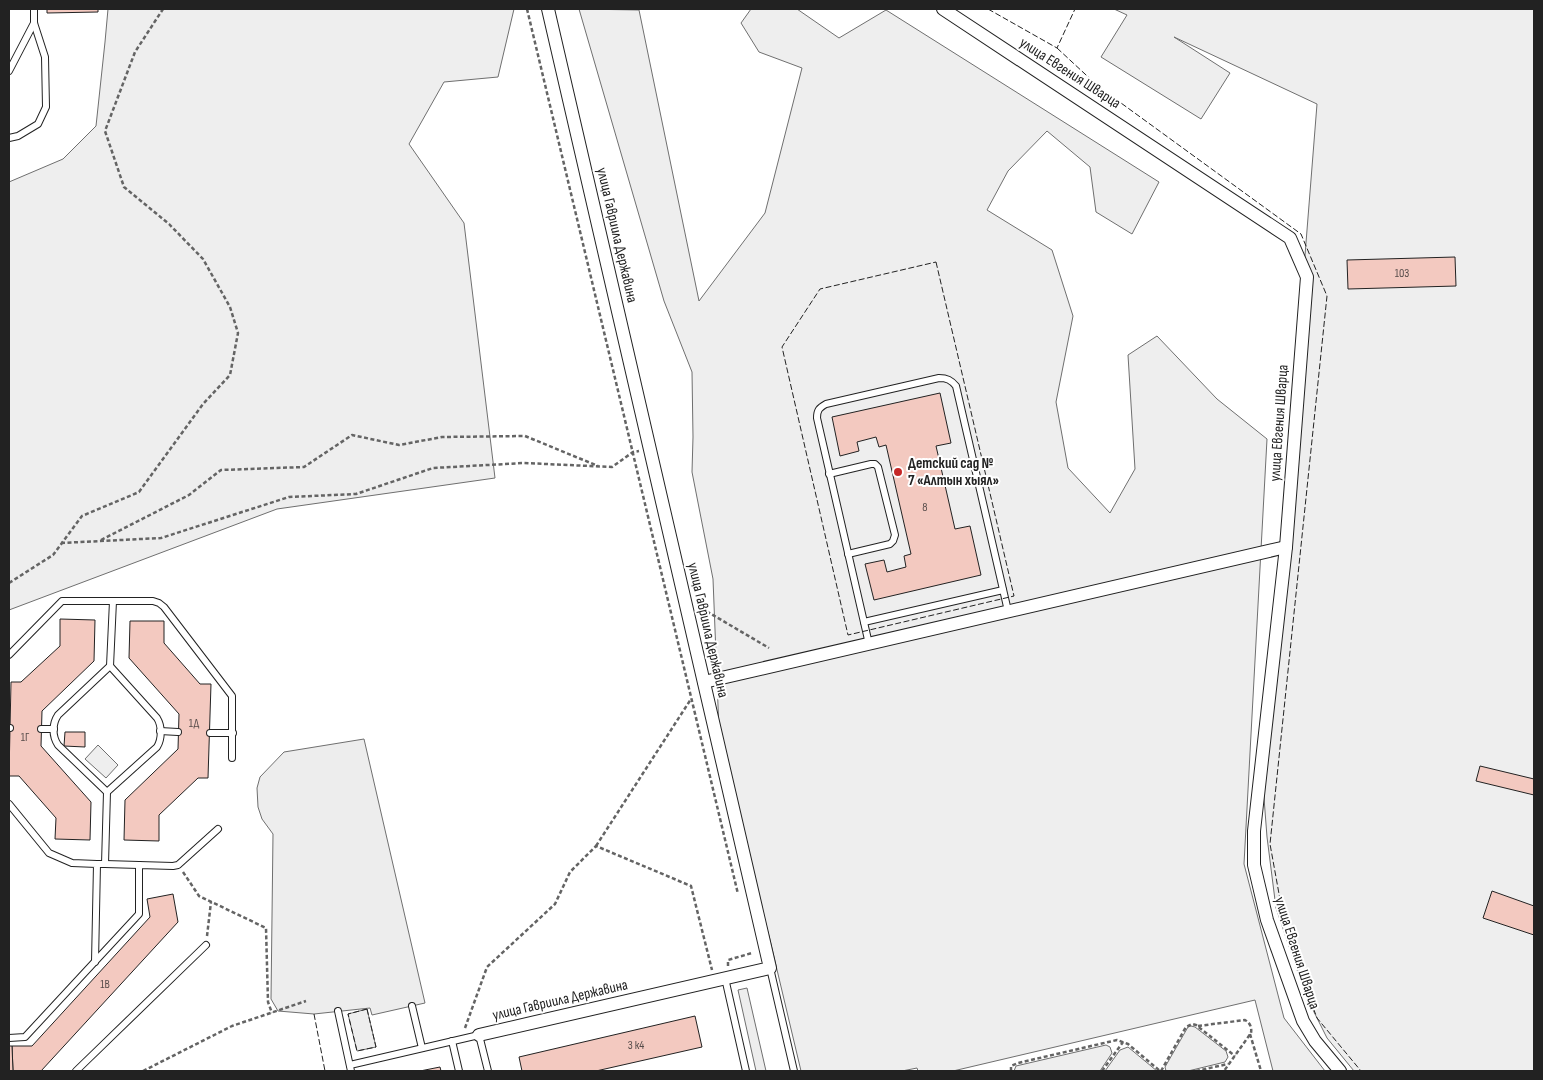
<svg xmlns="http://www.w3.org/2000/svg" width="1543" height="1080" font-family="'Sofia Sans Condensed',sans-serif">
<rect width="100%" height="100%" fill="#fff"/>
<g fill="#eee" stroke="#6f6f6f">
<path d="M 108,9 L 514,9 L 498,77 L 444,82 L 409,144 L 464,223 L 495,478 L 277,509 L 9,610 L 9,182 L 63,159 L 96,126 L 105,42 Z"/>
<path d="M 579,9 L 639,10 L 699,301 L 765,213 L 802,68 L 759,52 L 741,23 L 751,9 L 797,9 L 839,38 L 886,10 L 1159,182 L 1132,234 L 1096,212 L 1090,167 L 1047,131 L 1008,171 L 987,210 L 1052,250 L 1073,316 L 1056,402 L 1068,468 L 1110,513 L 1135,469 L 1128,355 L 1157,336 L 1217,399 L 1267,439 L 1244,864 L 1284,1018 L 1325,1071 L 1273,1071 L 1255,1000 L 953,1071 L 918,1071 L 917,1068 L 902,1071 L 801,1071 L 769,936 L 720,756 L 713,579 L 692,472 L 693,437 L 692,372 L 664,301 Z"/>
<path d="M 1114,9 L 1534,9 L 1534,1071 L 1354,1071 L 1327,1038 L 1306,996 L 1276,908 L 1267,837 L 1263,785 L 1317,104 L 1174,37 L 1230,73 L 1201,119 L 1101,57 L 1127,15 Z"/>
<path d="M 98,745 L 118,765 L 106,778 L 85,759 Z"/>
<path d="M 367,1009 L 376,1047 L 357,1051 L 348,1014 Z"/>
<path d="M 1191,1026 L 1195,1027 L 1226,1051 L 1228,1057 L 1225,1062 L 1188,1071 L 1166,1071 L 1165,1067 L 1188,1027 Z"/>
<path d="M 1106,1045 L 1110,1047 L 1112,1053 L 1100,1071 L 1014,1071 L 1016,1066 Z"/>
<path d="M 1128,1047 L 1157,1071 L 1105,1071 L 1120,1050 Z"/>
</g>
<g fill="#ededed" stroke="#6f6f6f">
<path d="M 364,739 L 425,1003 L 372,1015 L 370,1008 L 314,1014 L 278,1011 L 271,999 L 273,834 L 262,819 L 258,807 L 257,788 L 260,777 L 284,752 Z"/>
<path d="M 747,988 L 766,1071 L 756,1071 L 738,990 Z"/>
</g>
<g fill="#f3c9c0" stroke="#222">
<path d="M 47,9 L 98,9 L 98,12 L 47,13 Z"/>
<path d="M 1455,257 L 1456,286 L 1348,289 L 1347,260 Z"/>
<path d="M 940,393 L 951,443 L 936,446 L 955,529 L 970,526 L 981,575 L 874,600 L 865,564 L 884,560 L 887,572 L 906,567 L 904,556 L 911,554 L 886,445 L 879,447 L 876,437 L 857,442 L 859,451 L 840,456 L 832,417 Z"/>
<path d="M 60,619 L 95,620 L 94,661 L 42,711 L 41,746 L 91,802 L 90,840 L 55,839 L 56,818 L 19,776 L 9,776 L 11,682 L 21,682 L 60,646 Z"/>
<path d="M 130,621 L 164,621 L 164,643 L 200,684 L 211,684 L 208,778 L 198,778 L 159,815 L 159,841 L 124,840 L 125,800 L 178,749 L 179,714 L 129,658 Z"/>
<path d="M 65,732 L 85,732 L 85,747 L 64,746 Z"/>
<path d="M 1480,766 L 1534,779 L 1534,795 L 1476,781 Z"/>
<path d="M 1492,891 L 1534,906 L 1534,935 L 1483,918 Z"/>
<path d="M 173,894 L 178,922 L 41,1071 L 13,1071 L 12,1046 L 32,1046 L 150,917 L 147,899 Z"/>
<path d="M 695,1016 L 702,1047 L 596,1071 L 522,1071 L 519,1057 Z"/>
<path d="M 9,1046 L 12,1046 L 13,1071 L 9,1071 Z"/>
<path d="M 440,1067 L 441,1071 L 420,1071 Z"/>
</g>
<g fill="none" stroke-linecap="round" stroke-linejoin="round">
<g stroke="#222" stroke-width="8">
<g id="lane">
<path d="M 9,71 L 34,23"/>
<path d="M 9,138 L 18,136 L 38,124 L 46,107 L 45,57 L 34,23 L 34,9"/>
<path d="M 829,474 L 871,464 L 875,464 L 878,467 L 895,535 L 893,541 L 890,544 L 848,554"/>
<path d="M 864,622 L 1003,590"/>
<path d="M 869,644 L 817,418 C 817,410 819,408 826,404 L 939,378 C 947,378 951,380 956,386 L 1008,611"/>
<path d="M 9,655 L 62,601 L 153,601 L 159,603 L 164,607 L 232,696 L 232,758"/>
<path d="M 9,728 L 10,728"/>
<path d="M 41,729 L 54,729"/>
<path d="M 160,731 L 178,732"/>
<path d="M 210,733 L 233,733"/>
<path d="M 107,792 L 58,745 C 52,736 52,724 58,715 L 110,666 L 113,601"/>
<path d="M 9,804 L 49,853 L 72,863 L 97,864 L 95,962"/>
<path d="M 97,864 L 105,864 L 107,792 L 157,747 C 162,739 162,726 157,718 L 110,666"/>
<path d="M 105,864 L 139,865"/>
<path d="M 770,968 L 794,1071"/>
<path d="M 725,978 L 746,1071"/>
<path d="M 412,1006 L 422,1048"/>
<path d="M 338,1011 L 351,1071"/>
<path d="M 9,1038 L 25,1037 L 139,914 L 139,865 L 173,866 L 178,865 L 218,829"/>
<path d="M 452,1041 L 459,1071"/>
<path d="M 350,1065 L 479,1035 L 488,1071"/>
<path d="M 76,1071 L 206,945"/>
</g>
</g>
<g stroke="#222" stroke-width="14">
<g id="street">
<path d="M 943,9 L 1290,238 L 1307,277 L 1286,547 L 1254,831 L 1254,865 L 1267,920 L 1303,1021 L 1315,1041 L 1340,1071"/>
<path d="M 704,682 L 1286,547"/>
<path d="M 479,1035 L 770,968 L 548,9"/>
</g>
</g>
<g stroke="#646464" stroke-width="2.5" stroke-dasharray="4 2.5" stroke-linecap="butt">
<path d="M 527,9 L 738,894"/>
<path d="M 101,540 L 189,495 L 221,470 L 304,467 L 352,435 L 399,445 L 442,437 L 525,436 L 598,466"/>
<path d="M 61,543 L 161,538 L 289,497 L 356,494 L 433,468 L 524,463 L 612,467 L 633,452 L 639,451"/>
<path d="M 9,583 L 53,555 L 82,516 L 139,492 L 203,404 L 230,375 L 238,333 L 230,307 L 203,259 L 169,224 L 124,187 L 105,131 L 135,52 L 163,9"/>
<path d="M 701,608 L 769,648"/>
<path d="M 596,846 L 691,699"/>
<path d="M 183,872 L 199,896 L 266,928 L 268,1002 L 272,1013"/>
<path d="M 207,936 L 211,902"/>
<path d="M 728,966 L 728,960 L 752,953"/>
<path d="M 1198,1026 L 1245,1020 C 1250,1023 1252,1027 1251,1033 L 1224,1071"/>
<path d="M 465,1028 L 487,967 L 555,904 L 570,872 L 596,846 L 691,886 L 712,970"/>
<path d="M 1250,1034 L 1261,1071"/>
<path d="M 143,1071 L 232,1026 L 306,1001"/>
<path d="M 1011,1071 L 1011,1066 L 1018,1063 L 1117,1040 L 1128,1044 L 1160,1071"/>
<path d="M 1102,1071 L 1123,1042"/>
<path d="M 1161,1071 L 1186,1027 L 1192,1024 L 1196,1025 L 1235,1056"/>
<path d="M 1196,1071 L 1228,1064"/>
</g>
<use href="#lane" stroke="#fff" stroke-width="6"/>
<use href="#street" stroke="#fff" stroke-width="12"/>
<g stroke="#222" stroke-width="1" stroke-dasharray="6 2.5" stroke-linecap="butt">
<path d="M 988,9 L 1057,48 L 1075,9"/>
<path d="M 1057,48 L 1099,87 L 1301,234 L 1327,296 L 1270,844 L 1287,938 L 1317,1018 L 1361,1071"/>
<path d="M 936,262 L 1014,596 L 848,635 L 782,347 L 820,289 Z"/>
<path d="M 367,1009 L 376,1047 L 357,1051 L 348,1014 Z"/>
<path d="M 314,1014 L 325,1071"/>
</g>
</g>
<circle fill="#c62828" stroke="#fff" stroke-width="2" cx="898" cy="472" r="5"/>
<g text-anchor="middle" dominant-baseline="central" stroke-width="4" stroke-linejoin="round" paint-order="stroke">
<g font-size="12" fill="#564c4a">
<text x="1402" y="273">103</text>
<text x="925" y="507">8</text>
<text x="194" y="723">1Д</text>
<text x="25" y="737">1Г</text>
<text x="105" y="984">1В</text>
<text x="636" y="1045">3 к4</text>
</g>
<g font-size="15" fill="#222" stroke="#fff">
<text transform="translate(1070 73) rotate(33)">улица Евгения Шварца</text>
<text transform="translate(617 235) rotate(77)">улица Гавриила Державина</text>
<text transform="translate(1279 423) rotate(-86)">улица Евгения Шварца</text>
<text transform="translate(708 630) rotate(77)">улица Гавриила Державина</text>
<text transform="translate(1297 953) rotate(72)">улица Евгения Шварца</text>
<text transform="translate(560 1000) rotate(-13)">улица Гавриила Державина</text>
</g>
<g font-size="15" font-weight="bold" fill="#222" stroke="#fff" text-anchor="start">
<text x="908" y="463">Детский сад №<tspan x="908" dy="17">7 «Алтын хыял»</tspan></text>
</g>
</g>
<rect width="1543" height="1080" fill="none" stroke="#222222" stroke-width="20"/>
</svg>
